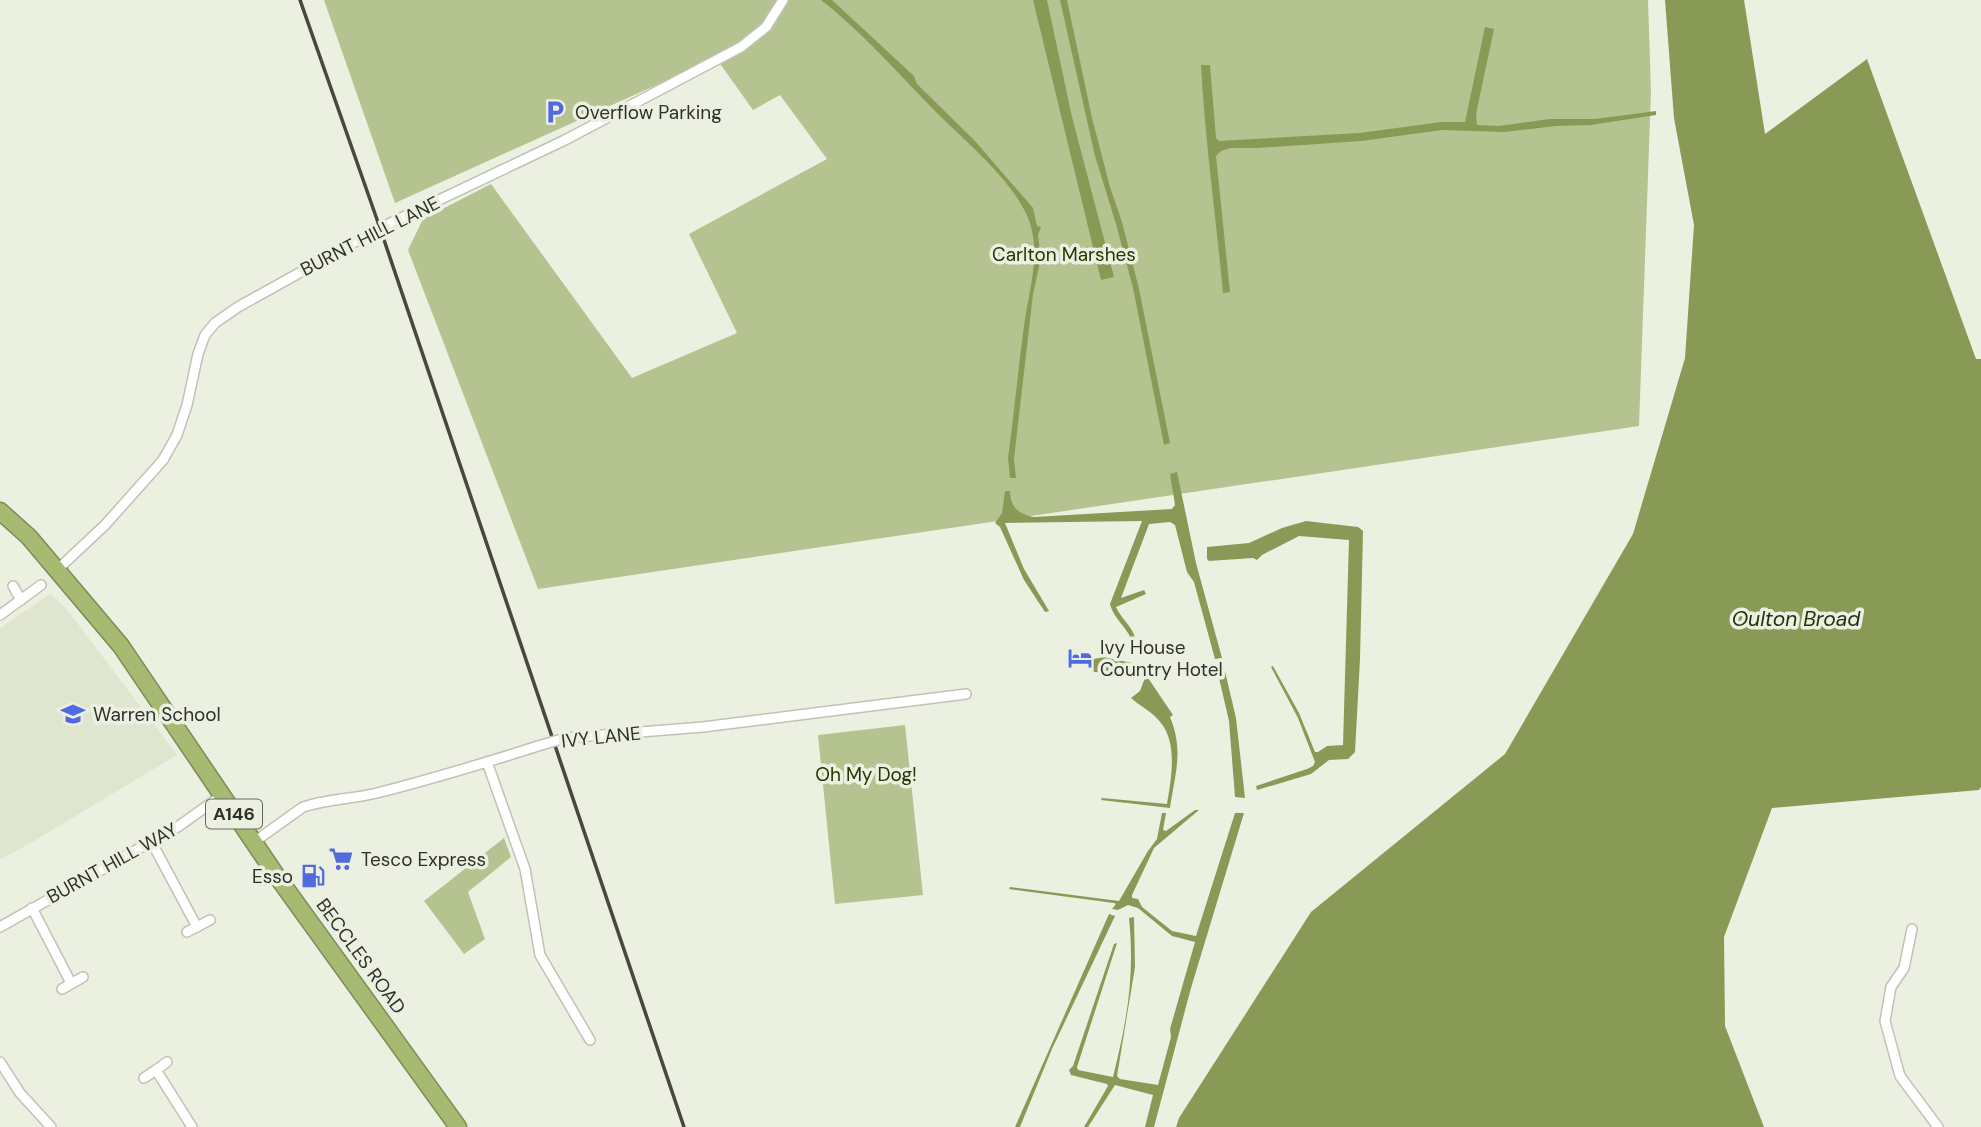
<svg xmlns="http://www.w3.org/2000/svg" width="1981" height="1127" font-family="'DM Sans',sans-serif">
<rect width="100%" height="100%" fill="#ebf0e1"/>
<path fill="#dfe5cf" d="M 50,594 L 65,607 L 177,755 L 29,844 L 0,859 L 0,628 Z"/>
<g fill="#b5c390">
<path d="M 324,0 L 1648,0 L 1651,92 L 1639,426 L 538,589 L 408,250 L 423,219 L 491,184 L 632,378 L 737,333 L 689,234 L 827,159 L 780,95 L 753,110 L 716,58 L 395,203 Z"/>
<path d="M 905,725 L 923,895 L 835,904 L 818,735 Z"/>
<path d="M 504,838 L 511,857 L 468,892 L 485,939 L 464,954 L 424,901 Z"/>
</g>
<g fill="#889a55">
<path d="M 821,0 L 832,0 L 914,76 L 917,84 L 975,141 L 1033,208 L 1037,226 L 1041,227 L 1038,235 L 1041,258 L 1033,294 L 1014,459 L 1016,478 L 1010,478 L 1008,458 C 1014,414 1018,370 1024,326 C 1028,294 1039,263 1032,231 C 1024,188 962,139 932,108 C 896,71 862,32 821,0 Z"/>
<path d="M 1033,0 L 1047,0 L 1072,117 L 1114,277 L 1101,280 Z"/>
<path d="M 1060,0 L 1067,0 L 1092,118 L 1110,187 L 1122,222 L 1139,289 L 1170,443 L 1164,445 L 1133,288 L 1116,224 L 1095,156 Z"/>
<path d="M 1665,0 L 1744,0 L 1765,134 L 1867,59 L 1976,359 L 1981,359 L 1981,787 L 1979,790 L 1772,808 L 1724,937 L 1725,1026 L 1764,1127 L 1176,1127 L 1179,1118 L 1311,912 L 1505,754 L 1633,534 L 1685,358 L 1694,225 L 1674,118 Z"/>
<path d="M 1485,27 L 1494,29 L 1476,114 L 1477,125 L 1499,126 L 1550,119 L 1595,119 L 1656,111 L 1656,115 L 1591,125 L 1556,126 L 1504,132 L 1442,130 L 1361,141 L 1257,148 L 1230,148 L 1221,151 L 1216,156 L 1230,292 L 1223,293 C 1216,217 1205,141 1201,65 L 1210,65 L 1216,138 L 1219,141 L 1360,133 L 1441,122 L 1465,122 Z"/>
<path d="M 1177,472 L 1196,563 L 1222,658 L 1215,659 L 1194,582 L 1187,572 L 1175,525 L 1170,522 L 1149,524 L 1121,598 L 1144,590 L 1146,594 L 1116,607 C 1122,621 1137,629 1136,646 L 1134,646 C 1129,628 1114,620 1110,604 L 1142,521 L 1005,523 L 1024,569 L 1049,611 L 1045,612 L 1024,580 L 1000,527 L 995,523 L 1002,513 L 1005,491 L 1010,491 C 1010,507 1019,515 1034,517 L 1172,509 L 1175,505 L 1170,474 Z"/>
<path d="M 1306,521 L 1358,527 L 1363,531 L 1360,659 L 1355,752 L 1348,759 L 1329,760 L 1311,774 L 1257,790 L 1256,786 L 1307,769 L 1313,766 L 1315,762 L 1298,718 L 1271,667 L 1273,666 L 1299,713 L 1315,752 L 1318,752 L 1327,746 L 1343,745 L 1349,540 L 1299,536 L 1262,555 L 1257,560 L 1253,558 L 1209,561 L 1207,559 L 1207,547 L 1249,543 L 1282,528 Z"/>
<path d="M 1103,657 L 1132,663 L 1143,671 L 1138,673 L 1094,672 L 1092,663 L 1094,659 Z"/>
<path d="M 1223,663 L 1236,718 L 1245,798 L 1235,797 L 1229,721 L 1216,665 Z"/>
<path d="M 1146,675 L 1173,715 L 1170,717 C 1184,751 1175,773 1170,808 L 1101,800 L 1102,798 L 1167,804 C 1171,780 1178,744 1161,723 C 1154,713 1140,706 1131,698 L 1140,691 Z"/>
<path d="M 1195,810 L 1199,810 L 1154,848 L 1132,895 L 1132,898 L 1138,899 L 1142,907 L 1172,931 L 1196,936 L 1235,813 L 1244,813 L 1191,988 L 1154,1127 L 1145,1127 L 1153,1095 L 1115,1085 L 1088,1127 L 1084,1127 L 1108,1086 L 1107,1084 L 1071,1075 L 1069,1070 L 1073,1066 L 1114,944 L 1117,943 L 1077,1067 L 1078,1070 L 1113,1077 C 1127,1020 1135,977 1129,918 L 1134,917 L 1135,967 L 1117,1076 L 1120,1079 L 1158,1085 L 1171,1037 L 1170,1029 L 1195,942 L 1172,936 L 1138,908 L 1128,905 L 1118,910 L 1112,909 L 1116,904 L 1114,903 L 1009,889 L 1010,887 L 1119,901 L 1148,851 L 1157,839 L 1162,813 L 1166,813 L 1163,830 L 1166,831 Z"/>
<path d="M 1109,914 L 1115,916 L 1052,1049 L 1020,1127 L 1015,1127 Z"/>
</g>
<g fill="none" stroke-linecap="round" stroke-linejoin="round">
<g stroke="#bfc3b5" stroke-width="12">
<g id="street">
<path d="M 57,570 L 105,525 L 163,460 L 177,435 L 187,405 L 198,354 L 205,335 L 215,323 L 238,307 L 380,228 L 565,140 L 741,47 L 766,27 L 783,0"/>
<path d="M 13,586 L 21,600"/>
<path d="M 0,615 L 41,585"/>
<path d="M 565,738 L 703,727 L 966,694"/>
<path d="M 487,762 L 525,869 L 540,955 L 590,1040"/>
<path d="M 151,841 L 197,927"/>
<path d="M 254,842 L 303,807 C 327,799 353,799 377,793 C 432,779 485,763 538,746"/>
<path d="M 32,908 L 71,983"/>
<path d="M 0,927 L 179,826 L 221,796"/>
<path d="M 1912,929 L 1904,968 L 1891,987 L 1885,1021 L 1900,1076 L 1938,1127"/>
<path d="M 187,932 L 210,920"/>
<path d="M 62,989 L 83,977"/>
<path d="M 0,1062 L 20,1093 L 51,1127"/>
<path d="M 156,1070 L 167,1062"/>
<path d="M 144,1078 L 156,1070 L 192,1127"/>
</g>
</g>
<g stroke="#7d8a59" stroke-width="19">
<path id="highway" d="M 0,511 L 29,537 L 121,646 L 276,875 L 458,1127"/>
</g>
<use href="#street" stroke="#fff" stroke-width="9"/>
<use href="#highway" stroke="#a7ba72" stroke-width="16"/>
<path stroke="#464841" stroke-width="3.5" d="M 300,0 L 380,228 L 684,1127"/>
<g stroke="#bfc3b5" stroke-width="12" stroke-linecap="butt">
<path id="street-bridge" d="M 538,746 L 565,738"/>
</g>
<use href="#street-bridge" stroke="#fff" stroke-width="9"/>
</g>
<defs>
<g id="parking-bare" transform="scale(1.89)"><path d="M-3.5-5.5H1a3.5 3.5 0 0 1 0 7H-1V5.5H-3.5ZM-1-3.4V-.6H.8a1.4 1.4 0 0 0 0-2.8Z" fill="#516adf" stroke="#ebf0e1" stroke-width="2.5" paint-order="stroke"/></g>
<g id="hotel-bare" transform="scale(1.89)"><path d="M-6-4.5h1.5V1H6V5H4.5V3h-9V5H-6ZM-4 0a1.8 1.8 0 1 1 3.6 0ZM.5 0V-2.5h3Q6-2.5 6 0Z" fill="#516adf" stroke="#ebf0e1" stroke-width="2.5" paint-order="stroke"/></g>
<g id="school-bare" transform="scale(1.89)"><path d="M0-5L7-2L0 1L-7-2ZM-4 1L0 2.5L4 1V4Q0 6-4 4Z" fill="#516adf" stroke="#ebf0e1" stroke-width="2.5" paint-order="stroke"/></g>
<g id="supermarket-bare" transform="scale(1.89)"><path d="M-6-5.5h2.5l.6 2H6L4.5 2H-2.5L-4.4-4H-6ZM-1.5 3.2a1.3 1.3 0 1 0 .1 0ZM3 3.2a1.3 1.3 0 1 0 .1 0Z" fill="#516adf" stroke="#ebf0e1" stroke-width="2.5" paint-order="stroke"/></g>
<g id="fuel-bare" transform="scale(1.89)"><path d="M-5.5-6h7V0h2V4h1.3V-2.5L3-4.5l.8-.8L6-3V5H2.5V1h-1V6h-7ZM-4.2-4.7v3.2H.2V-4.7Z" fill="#516adf" stroke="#ebf0e1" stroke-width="2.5" paint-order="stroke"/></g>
</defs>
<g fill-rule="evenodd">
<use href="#parking-bare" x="555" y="112"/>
<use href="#hotel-bare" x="1080" y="658"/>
<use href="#school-bare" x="73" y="714"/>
<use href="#supermarket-bare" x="341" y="859"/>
<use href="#fuel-bare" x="313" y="876"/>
</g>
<g text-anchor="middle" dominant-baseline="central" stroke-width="7" stroke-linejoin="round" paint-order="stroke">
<rect fill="#ebf0e1" stroke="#676a62" stroke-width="2" x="206" y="799.5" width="56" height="29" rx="5"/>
<g font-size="18" font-weight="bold" fill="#2f312b">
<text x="234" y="814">A146</text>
</g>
<g font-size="19" fill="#2f312b" stroke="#ebf0e1" text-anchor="start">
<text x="575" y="112">Overflow Parking</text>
<text x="1100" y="647">Ivy House<tspan x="1100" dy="22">Country Hotel</tspan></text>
<text x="93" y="714">Warren School</text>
<text x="361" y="859">Tesco Express</text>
<text x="293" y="876" text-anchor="end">Esso</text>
</g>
<g font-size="19" fill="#2f312b" stroke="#ebf0e1">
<text transform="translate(370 236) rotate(-27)">BURNT HILL LANE</text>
<text transform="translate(601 737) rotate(-6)">IVY LANE</text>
<text transform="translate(112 863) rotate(-29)">BURNT HILL WAY</text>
<text transform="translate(361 956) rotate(54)">BECCLES ROAD</text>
</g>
<g font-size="19" fill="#2a3400" stroke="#ebf0e1">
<text x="1064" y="254">Carlton Marshes</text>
<text x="866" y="774">Oh My Dog!</text>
</g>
<g font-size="21" font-style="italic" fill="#282f10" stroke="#ebf0e1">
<text x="1796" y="619">Oulton Broad</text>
</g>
</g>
</svg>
